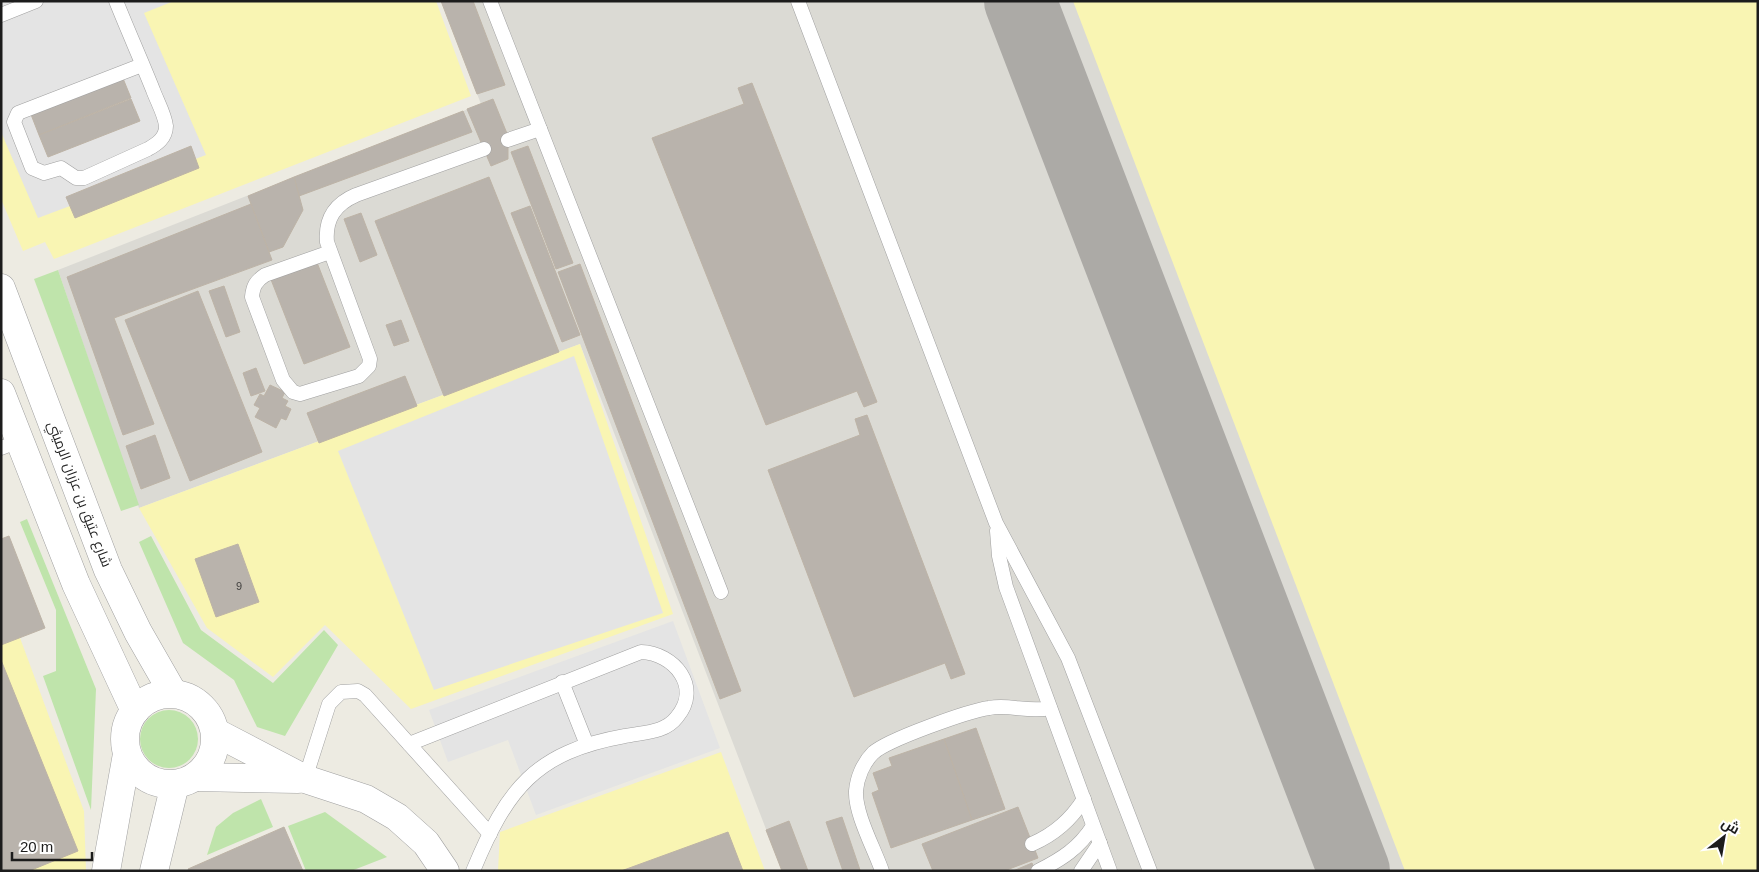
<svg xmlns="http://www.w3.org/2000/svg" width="1759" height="872" font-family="Arial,Cairo,sans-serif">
<rect width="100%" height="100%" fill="#edebe2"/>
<path fill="#dbdad4" d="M 441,1 L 1758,1 L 1758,871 L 782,871 L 580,344 L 139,508 L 58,270 L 481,104 Z"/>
<g fill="#bfe4ab">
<path d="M 58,270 L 139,505 L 121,511 L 34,279 Z"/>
<path d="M 27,519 L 96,689 L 91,810 L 43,676 L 56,671 L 56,610 L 20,522 Z"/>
<path d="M 151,536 L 201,630 L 273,683 L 324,630 L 338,645 L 285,736 L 257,727 L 234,680 L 183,643 L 139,542 Z"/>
<circle cx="169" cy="739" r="29"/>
<path d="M 261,799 L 273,827 L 207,855 L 216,827 L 233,813 Z"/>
<path d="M 325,812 L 387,857 L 351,871 L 306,871 L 288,826 Z"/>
</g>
<g fill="#f9f5b3">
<path d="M 1,1 L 436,1 L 471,96 L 54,259 L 45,242 L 23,251 L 1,199 Z"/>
<path d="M 1073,1 L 1758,1 L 1758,871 L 1405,871 Z"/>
<path d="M 580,344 L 673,614 L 411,709 L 325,625 L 273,677 L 207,628 L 139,508 Z"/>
<path d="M 6,600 L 84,811 L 86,871 L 1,871 L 1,602 Z"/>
<path d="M 721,752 L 765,871 L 498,871 L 500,832 Z"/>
</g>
<g fill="#e4e4e4">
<path d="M 1,1 L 174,1 L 144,13 L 206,155 L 38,218 L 1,132 Z"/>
<path d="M 574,356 L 663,613 L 434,690 L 338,451 Z"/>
<path d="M 673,621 L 720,748 L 536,815 L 508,740 L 448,762 L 429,710 Z"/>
</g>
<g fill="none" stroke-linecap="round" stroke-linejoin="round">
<path stroke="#acaaa6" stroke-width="72" d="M 1020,1 L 1354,871"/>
</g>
<g fill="#b9b3ac" stroke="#bdb3a6">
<path d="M 441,1 L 473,1 L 505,85 L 477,94 Z"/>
<path d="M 122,76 L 131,98 L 39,135 L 30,112 Z"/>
<path d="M 752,83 L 877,402 L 864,407 L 857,391 L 766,425 L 652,138 L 744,104 L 738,88 Z"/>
<path d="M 131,99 L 140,121 L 48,157 L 39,135 Z"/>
<path d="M 493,99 L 508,136 L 508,159 L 491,166 L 467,109 Z"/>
<path d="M 463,111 L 472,132 L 299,196 L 294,177 Z"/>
<path d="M 191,146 L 199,168 L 75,218 L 66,197 Z"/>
<path d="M 528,146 L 573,263 L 556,269 L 511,152 Z"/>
<path d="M 294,177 L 303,210 L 283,247 L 269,252 L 248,196 Z"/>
<path d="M 489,177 L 559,352 L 444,396 L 375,221 Z"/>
<path d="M 251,204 L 272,260 L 114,318 L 154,424 L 123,435 L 67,277 Z"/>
<path d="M 530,206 L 580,335 L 562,342 L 511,213 Z"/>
<path d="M 361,213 L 377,255 L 360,262 L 344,219 Z"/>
<path d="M 316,260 L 350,347 L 304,364 L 270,277 Z"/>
<path d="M 580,264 L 741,691 L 720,699 L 558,272 Z"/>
<path d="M 224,286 L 240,332 L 226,337 L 209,291 Z"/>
<path d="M 198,291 L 262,452 L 190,481 L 125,320 Z"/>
<path d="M 401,320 L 409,341 L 394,346 L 386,325 Z"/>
<path d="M 256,368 L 265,391 L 251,396 L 243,373 Z"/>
<path d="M 405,376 L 417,406 L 319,443 L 307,413 Z"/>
<path d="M 270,385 L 285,392 L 282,398 L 288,401 L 285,406 L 291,409 L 286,420 L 281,418 L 276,428 L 255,417 L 260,408 L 254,405 L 260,394 L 264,396 Z"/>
<path d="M 867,415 L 965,674 L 951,679 L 945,663 L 854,697 L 768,470 L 860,435 L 855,419 Z"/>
<path d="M 155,435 L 170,478 L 141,489 L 126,446 Z"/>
<path d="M 9,536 L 45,628 L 1,645 L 1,539 Z"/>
<path d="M 238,544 L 259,602 L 216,617 L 195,559 Z"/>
<path d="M 1,660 L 78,851 L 29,871 L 1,871 Z"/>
<path d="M 976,728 L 1005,809 L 972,820 L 944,739 Z"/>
<path d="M 944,739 L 972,820 L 891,848 L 872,793 L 879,790 L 873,773 L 892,766 L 889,758 Z"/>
<path d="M 1018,807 L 1038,858 L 1004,871 L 933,871 L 922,844 Z"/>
<path d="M 842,817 L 860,870 L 857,871 L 843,871 L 826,822 Z"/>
<path d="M 789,821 L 808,871 L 782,871 L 766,830 Z"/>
<path d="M 284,827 L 303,871 L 189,871 L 188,869 Z"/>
<path d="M 728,832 L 743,871 L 621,871 Z"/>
<path d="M 1032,863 L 1035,871 L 1013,871 Z"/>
</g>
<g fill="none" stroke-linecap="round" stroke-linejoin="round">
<g stroke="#a0a0a0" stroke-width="15">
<g id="service">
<path d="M 116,1 C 128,31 141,60 153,90 C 157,101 165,115 166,126 C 166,138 157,144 148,149 L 84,178 L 76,178 L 61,168 L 44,173 L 32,168 L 14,122 L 18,113 L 142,65"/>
<path d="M 490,1 L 721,592"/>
<path d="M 798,1 L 996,523 L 1068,658 L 1150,871"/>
<path d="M 1,15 L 36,1"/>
<path d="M 508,140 L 540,129"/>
<path d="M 330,252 L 265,275 C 256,281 253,286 252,297 L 283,380 L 293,392 L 300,394 L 359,376 L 369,366 L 370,359 L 327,242 C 325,219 335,204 356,195 L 484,149"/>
<path d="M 1,448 L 19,441"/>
<path d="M 997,531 L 999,556 L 1006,587 L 1110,871"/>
<path d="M 562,682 L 587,745"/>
<path d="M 409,744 L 641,652 C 674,653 702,687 677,717 C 665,733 644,732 625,736 C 535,752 507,789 473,871"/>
<path d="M 305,779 L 329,704 L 341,692 L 358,691 L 365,695 L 490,834"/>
<path d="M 1032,844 C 1055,834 1071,820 1084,799"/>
<path d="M 882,871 C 874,848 855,814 856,791 C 857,778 863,763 873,753 C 887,740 968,711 989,708 C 1010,704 1029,713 1050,708"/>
<path d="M 1038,871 C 1062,859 1079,848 1093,826"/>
<path d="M 1081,871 L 1100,843"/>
</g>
</g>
<g stroke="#a0a0a0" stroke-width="29">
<g id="minor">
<path d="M 1,288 L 108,570 L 138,632 L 173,693"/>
<path d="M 1,393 L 76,584 L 135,711"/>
<circle cx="170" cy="739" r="45"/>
<path d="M 215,732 L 305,779 L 366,799 L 397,817 L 426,843 L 445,871"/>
<path d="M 195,777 L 298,779"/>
<path d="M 106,871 L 127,754"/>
<path d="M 154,871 L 175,784"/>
</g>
</g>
<use href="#service" stroke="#fff" stroke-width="14"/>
<use href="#minor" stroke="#fff" stroke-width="28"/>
</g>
<g text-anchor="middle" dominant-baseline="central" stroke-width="4.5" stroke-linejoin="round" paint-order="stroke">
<g font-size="11" fill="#434240">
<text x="239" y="586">9</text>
</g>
<g font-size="14" fill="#1c1c1c" stroke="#fff">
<text transform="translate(80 494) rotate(69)">شارع عتيق بن عزران الرميثي</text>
</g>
</g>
<rect width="1759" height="872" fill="none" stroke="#1c1c1c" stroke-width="5"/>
<g transform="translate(1724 837) rotate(31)" stroke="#ffffff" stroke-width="4" paint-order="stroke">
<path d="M0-4L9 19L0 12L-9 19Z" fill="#1c1c1c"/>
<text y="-8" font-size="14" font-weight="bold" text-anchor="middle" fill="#1c1c1c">ش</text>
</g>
<path d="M12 852v8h80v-8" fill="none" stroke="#1c1c1c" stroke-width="2.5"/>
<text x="20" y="852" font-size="15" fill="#1c1c1c" stroke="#ffffff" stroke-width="4" paint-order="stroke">20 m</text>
</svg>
